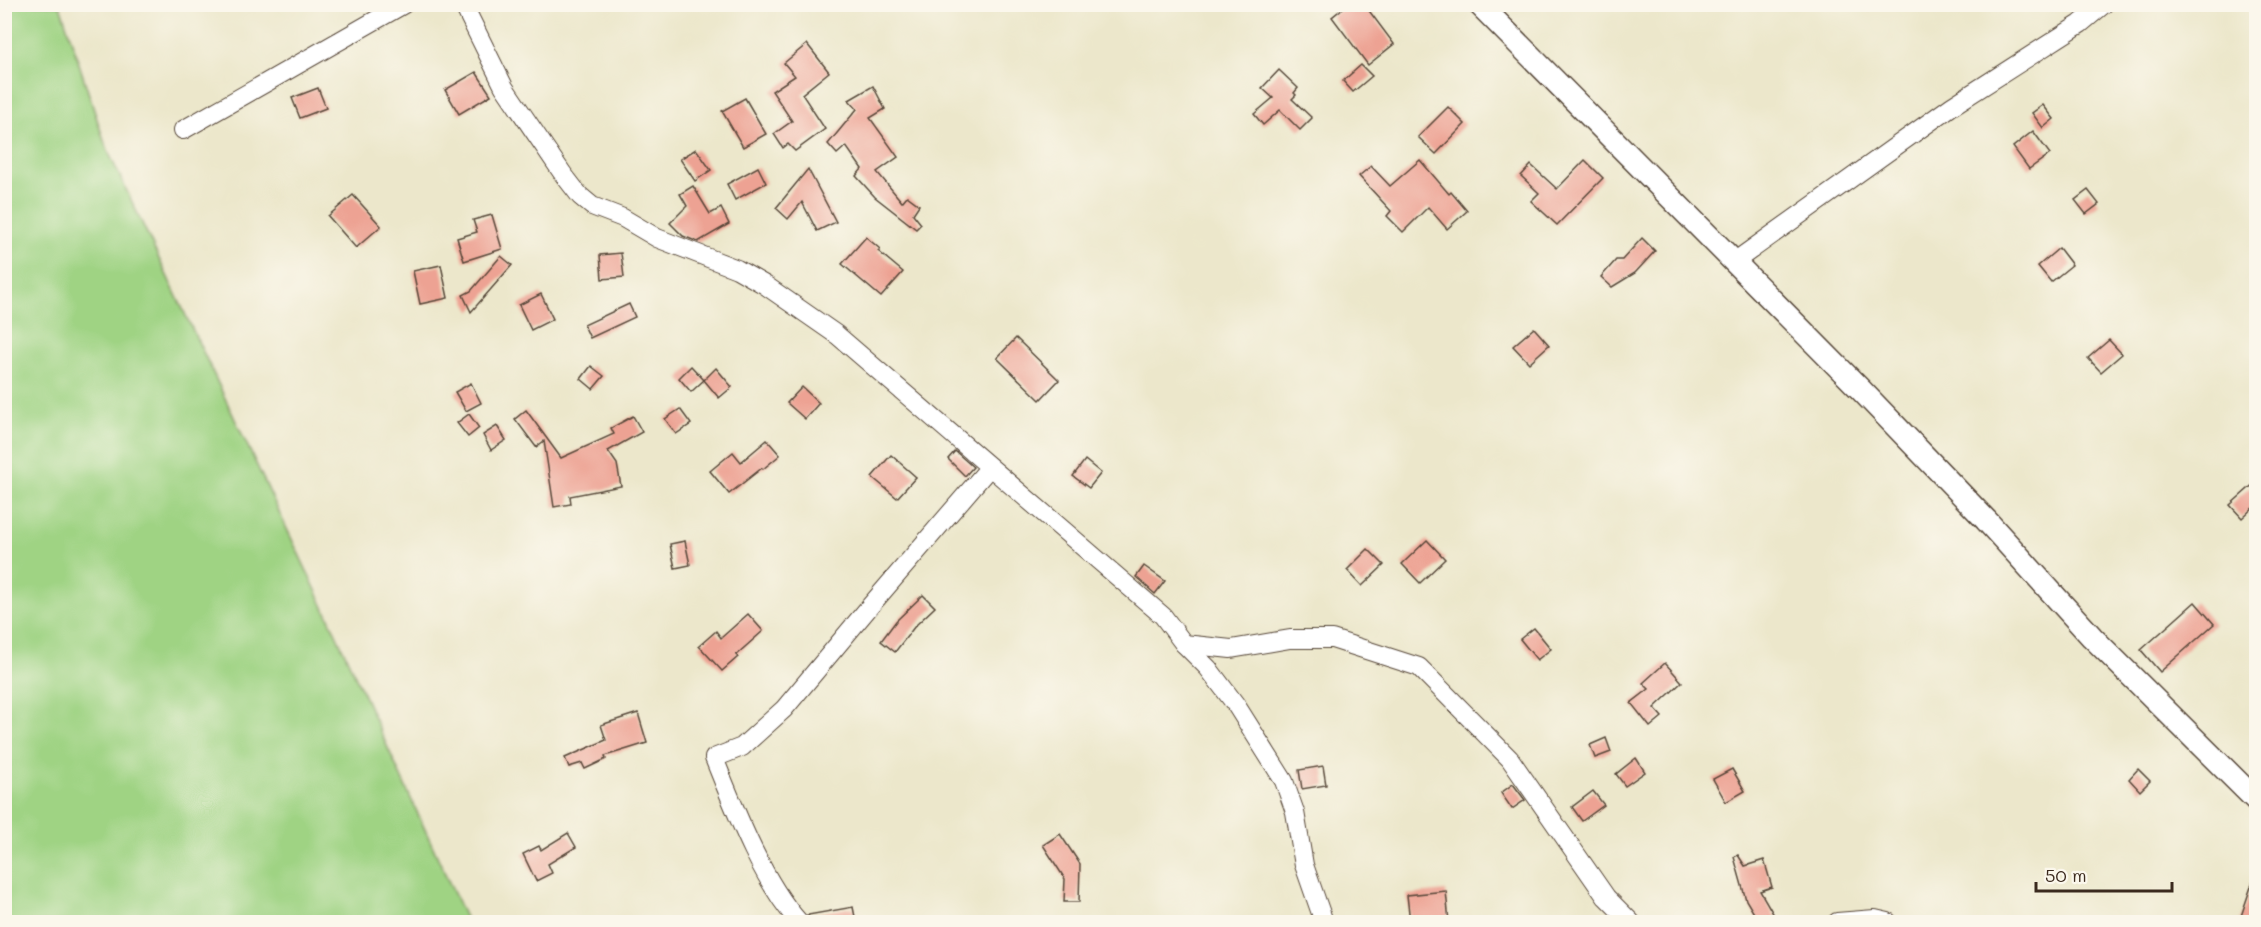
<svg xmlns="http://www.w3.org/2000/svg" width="2261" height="927" font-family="Mali,sans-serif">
<rect width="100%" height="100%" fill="#fbf7ec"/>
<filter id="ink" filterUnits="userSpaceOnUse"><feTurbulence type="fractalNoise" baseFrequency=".0167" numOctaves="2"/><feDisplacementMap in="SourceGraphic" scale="12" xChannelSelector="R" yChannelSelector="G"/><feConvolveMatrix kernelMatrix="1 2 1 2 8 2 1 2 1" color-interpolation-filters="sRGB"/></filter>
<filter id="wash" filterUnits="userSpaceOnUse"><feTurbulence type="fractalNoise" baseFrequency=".008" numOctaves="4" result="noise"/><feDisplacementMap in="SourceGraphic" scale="24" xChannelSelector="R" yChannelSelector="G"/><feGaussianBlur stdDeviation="1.35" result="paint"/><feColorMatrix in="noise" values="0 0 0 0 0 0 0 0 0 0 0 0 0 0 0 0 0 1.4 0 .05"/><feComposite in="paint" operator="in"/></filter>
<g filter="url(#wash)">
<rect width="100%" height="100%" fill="#ece7cb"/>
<path fill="#9fd383" stroke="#6d7e50" stroke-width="1.5" d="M 5,4 L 60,5 L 106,147 L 322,603 L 467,922 L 5,922 Z"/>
<g id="blocks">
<g fill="#eda293">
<path d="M 1348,4 L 1364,4 L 1394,44 L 1368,65 L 1332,17 Z"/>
<path d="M 807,44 L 829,72 L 802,94 L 825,129 L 795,151 L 788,144 L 783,148 L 774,134 L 792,121 L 772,91 L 795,76 L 784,63 Z"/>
<path d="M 1361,65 L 1372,76 L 1353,92 L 1343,81 Z"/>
<path d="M 1279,70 L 1298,88 L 1294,93 L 1296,95 L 1292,99 L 1312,118 L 1300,130 L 1280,110 L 1263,125 L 1254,114 L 1273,98 L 1262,88 Z"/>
<path d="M 476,72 L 491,95 L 459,114 L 445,90 Z"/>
<path d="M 873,86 L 885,109 L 870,118 L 898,157 L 877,172 L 902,202 L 907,196 L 919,205 L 913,214 L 921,224 L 916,229 L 875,197 L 856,176 L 862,169 L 846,146 L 837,154 L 828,144 L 857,109 L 849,100 Z"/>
<path d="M 318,88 L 326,108 L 300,118 L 292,98 Z"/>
<path d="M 745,98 L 766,134 L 743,147 L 722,111 Z"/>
<path d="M 2043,105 L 2054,119 L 2043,128 L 2032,113 Z"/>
<path d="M 1448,107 L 1465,124 L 1436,154 L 1418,137 Z"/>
<path d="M 2033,131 L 2050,154 L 2029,169 L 2013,147 Z"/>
<path d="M 696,149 L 711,170 L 695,181 L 680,159 Z"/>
<path d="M 1420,160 L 1449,194 L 1451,192 L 1467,211 L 1447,229 L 1428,207 L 1403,232 L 1387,216 L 1391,211 L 1359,176 L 1371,166 L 1390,186 Z"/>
<path d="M 1585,160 L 1603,178 L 1557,225 L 1531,201 L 1539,193 L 1521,176 L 1531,165 L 1557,189 Z"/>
<path d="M 758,167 L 766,183 L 735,200 L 727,184 Z"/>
<path d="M 808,169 L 836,222 L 817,231 L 802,202 L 788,219 L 776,208 Z"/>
<path d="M 693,186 L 710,214 L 721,208 L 729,224 L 698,242 L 683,236 L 670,223 L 687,206 L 680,194 Z"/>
<path d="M 2088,190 L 2099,204 L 2086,214 L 2075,200 Z"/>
<path d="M 353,195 L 381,226 L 356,248 L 328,216 Z"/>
<path d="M 492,215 L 502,249 L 464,261 L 457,238 L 477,232 L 473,220 Z"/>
<path d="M 866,237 L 880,249 L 878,251 L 903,272 L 881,297 L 842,264 Z"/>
<path d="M 1642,238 L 1655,251 L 1635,273 L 1612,287 L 1601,277 L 1616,260 L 1622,260 Z"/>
<path d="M 2059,248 L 2072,265 L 2051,282 L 2038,266 Z"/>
<path d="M 621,253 L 624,277 L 602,279 L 600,255 Z"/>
<path d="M 501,256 L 512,265 L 471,312 L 463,295 L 471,291 Z"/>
<path d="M 441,265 L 448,298 L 420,304 L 413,271 Z"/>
<path d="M 541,294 L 553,319 L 531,330 L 519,305 Z"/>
<path d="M 629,304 L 635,317 L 590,338 L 584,325 Z"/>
<path d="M 1534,328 L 1549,345 L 1529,363 L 1513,346 Z"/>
<path d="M 1016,338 L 1059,380 L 1040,400 L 997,358 Z"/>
<path d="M 2109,340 L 2122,354 L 2101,372 L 2088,358 Z"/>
<path d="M 591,366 L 604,376 L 593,389 L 581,379 Z"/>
<path d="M 691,366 L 704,380 L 691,392 L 679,378 Z"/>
<path d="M 716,368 L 732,387 L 719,398 L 704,380 Z"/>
<path d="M 471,383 L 481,403 L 466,411 L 455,392 Z"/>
<path d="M 802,387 L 819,403 L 805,419 L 787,403 Z"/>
<path d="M 680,409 L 691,424 L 676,434 L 665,419 Z"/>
<path d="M 526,410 L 561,458 L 614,434 L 611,428 L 633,416 L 642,432 L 608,451 L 617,464 L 621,486 L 570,496 L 571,504 L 554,507 L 544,441 L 536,447 L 515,419 Z"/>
<path d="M 469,414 L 479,428 L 468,437 L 457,423 Z"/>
<path d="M 497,426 L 506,440 L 491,450 L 483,435 Z"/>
<path d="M 767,440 L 780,455 L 763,469 L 762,468 L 729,494 L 710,471 L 733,452 L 741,462 Z"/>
<path d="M 955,451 L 973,467 L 965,476 L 948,459 Z"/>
<path d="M 891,455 L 916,477 L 897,498 L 872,477 Z"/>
<path d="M 1085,460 L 1101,473 L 1089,488 L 1073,476 Z"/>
<path d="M 2256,482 L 2256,505 L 2242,518 L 2230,505 Z"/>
<path d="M 1427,540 L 1445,559 L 1420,583 L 1402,564 Z"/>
<path d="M 685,541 L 690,565 L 675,568 L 670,544 Z"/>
<path d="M 1368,549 L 1384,565 L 1362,586 L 1347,570 Z"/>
<path d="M 1144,566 L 1165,581 L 1155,594 L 1136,577 Z"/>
<path d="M 923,595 L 935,607 L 915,626 L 895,652 L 881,641 L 896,621 Z"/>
<path d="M 2195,602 L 2214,624 L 2160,672 L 2141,650 Z"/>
<path d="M 748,614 L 763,631 L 736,655 L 738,657 L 722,671 L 699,646 L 716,631 L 721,638 Z"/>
<path d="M 1534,628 L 1551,649 L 1537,660 L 1520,639 Z"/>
<path d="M 1665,663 L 1682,682 L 1654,708 L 1662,717 L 1650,727 L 1631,703 L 1649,689 L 1643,683 Z"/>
<path d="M 638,713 L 647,743 L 605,756 L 606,759 L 585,769 L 582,763 L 569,767 L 565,758 L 606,740 L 601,725 Z"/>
<path d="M 1606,738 L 1611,752 L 1595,758 L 1590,745 Z"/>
<path d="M 1636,758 L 1645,772 L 1625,786 L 1616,774 Z"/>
<path d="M 1323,766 L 1326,785 L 1302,789 L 1299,770 Z"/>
<path d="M 1732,769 L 1745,791 L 1726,802 L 1713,779 Z"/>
<path d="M 2138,769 L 2150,781 L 2140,791 L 2129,779 Z"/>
<path d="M 1513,784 L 1525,800 L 1512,809 L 1501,793 Z"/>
<path d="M 1593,791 L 1604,805 L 1582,821 L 1572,807 Z"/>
<path d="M 568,833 L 576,847 L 548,864 L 552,873 L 536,881 L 523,854 L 539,846 L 541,850 Z"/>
<path d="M 1060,834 L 1080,864 L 1079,902 L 1064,902 L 1065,879 L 1043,845 Z"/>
<path d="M 1738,855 L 1745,866 L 1764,860 L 1772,887 L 1760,891 L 1778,922 L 1759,922 L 1746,900 L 1734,857 Z"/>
<path d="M 2254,878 L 2256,878 L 2256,916 L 2254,922 L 2239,922 Z"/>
<path d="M 1446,891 L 1449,922 L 1410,922 L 1407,895 Z"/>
<path d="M 853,907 L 856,922 L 810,922 L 808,915 Z"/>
</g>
</g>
</g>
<g filter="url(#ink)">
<use href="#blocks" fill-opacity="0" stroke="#564638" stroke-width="1.5"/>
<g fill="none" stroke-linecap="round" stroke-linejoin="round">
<g stroke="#564638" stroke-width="20">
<g id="minor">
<path d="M 463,4 L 504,87 L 563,174 L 580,196 L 592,206 L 623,218 L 657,238 L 737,269 L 765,285 L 837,335 L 1163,616 L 1184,644 L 1208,668 L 1236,705 L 1284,781 L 1295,812 L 1304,865 L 1324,922"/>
<path d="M 183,130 L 404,4"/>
<path d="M 1734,262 L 1952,106 L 2080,24 L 2104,4"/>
<path d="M 1184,644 L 1231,649 L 1290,639 L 1332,639 L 1419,667 L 1510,759 L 1606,897 L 1631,922"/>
<path d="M 799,922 C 762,881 735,810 714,758 L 742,747 L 784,709 L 871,605 L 989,468"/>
<path d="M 1837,922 L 1875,919 L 1888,922"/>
</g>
</g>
<g stroke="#564638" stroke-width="25">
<path id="tertiary" d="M 1479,4 L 1861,390 L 1986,520 L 2092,637 L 2256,800"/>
</g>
<use href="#minor" stroke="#fff" stroke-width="18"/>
<use href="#tertiary" stroke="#fff" stroke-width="22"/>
</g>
</g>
<rect width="2261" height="927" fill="none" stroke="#fbf7ec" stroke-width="24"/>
<path d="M2036 882v9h136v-9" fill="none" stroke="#3b2a1e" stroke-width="3"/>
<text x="2045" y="882" font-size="18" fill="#3b2a1e" stroke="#fbf7ec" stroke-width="4.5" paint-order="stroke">50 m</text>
</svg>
